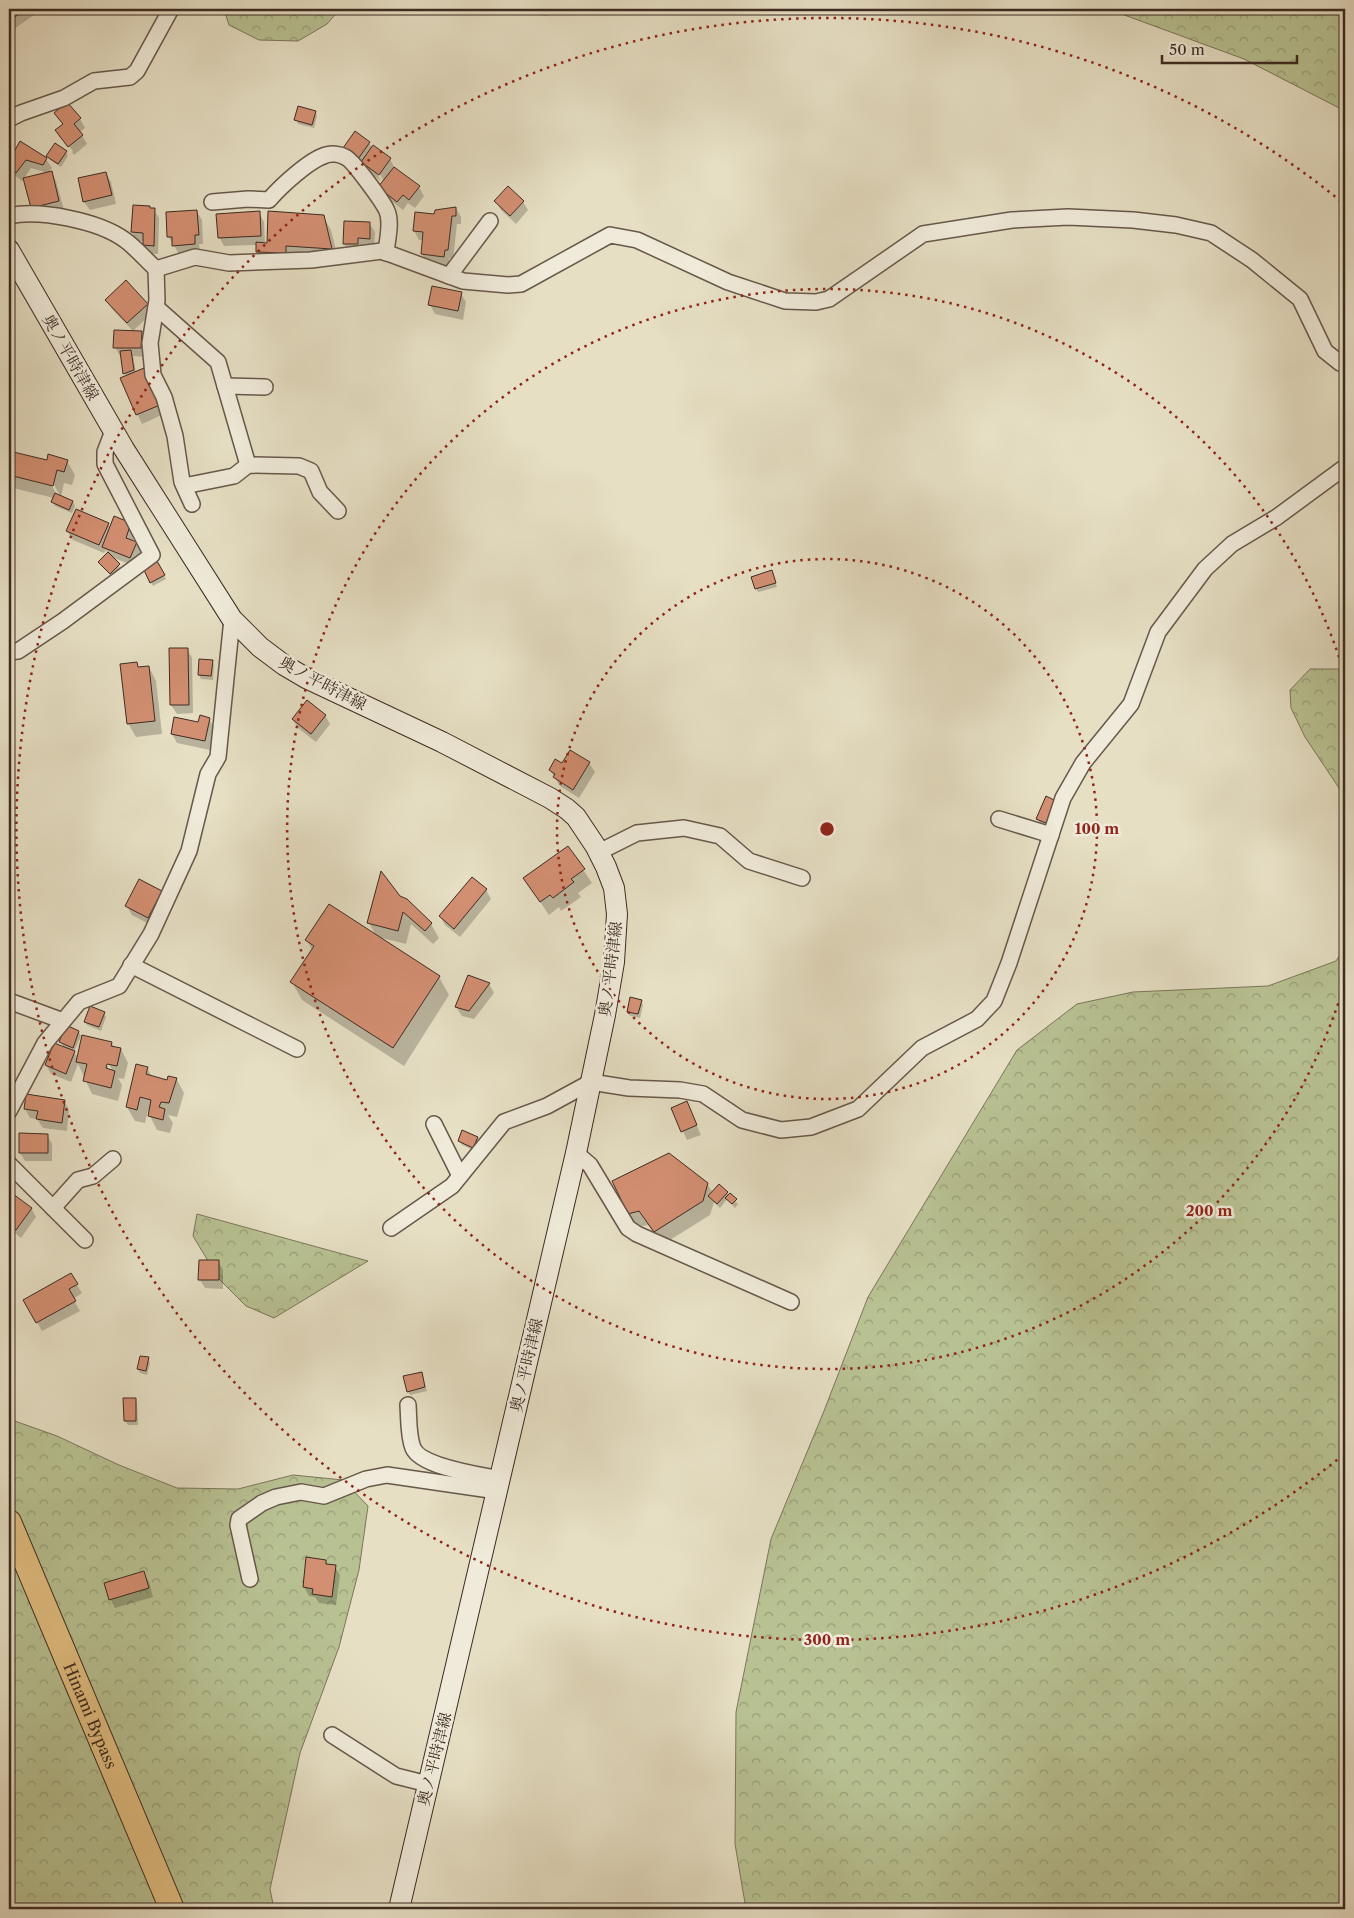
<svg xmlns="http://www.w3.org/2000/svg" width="1354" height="1918" font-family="'Libre Caslon Text','Noto Serif JP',serif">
<defs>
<pattern id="forest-crowns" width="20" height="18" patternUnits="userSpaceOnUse" patternTransform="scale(1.25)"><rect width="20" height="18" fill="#b8c192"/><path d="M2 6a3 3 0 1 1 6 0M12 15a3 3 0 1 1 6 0" fill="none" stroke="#979d77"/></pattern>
</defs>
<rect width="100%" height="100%" fill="#e6dfc4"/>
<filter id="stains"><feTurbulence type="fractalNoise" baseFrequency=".004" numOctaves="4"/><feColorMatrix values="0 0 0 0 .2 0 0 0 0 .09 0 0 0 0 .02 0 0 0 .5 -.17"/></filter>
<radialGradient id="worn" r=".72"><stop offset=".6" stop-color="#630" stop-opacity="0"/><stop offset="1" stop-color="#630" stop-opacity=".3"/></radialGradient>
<g fill="url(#forest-crowns)" stroke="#7a765a">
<path d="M 224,9 L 340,9 L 327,24 L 298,41 L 259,40 L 229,25 Z"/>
<path d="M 497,9 L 567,9 L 547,15 L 504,12 Z"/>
<path d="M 1108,9 L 1345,9 L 1345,111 L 1244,59 Z"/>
<path d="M 1310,669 L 1345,669 L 1345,797 L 1305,737 L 1291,708 L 1290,690 Z"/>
<path d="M 1345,947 L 1345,1909 L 746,1909 L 735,1844 L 736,1712 L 771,1539 L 824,1411 L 868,1297 L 1017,1050 L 1077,1004 L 1133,992 L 1268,986 L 1336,961 Z"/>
<path d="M 197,1214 L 368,1261 L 274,1318 L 246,1306 L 219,1279 L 193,1236 Z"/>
<path d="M 9,1419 L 57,1436 L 119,1465 L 177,1488 L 238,1489 L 293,1475 L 343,1480 L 368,1506 L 359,1570 L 339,1647 L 300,1753 L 270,1889 L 274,1909 L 9,1909 Z"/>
</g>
<g fill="#0003" fill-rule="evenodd">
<path d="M 9,9 L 30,9 L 34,15 L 10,32 Z"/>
<path d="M 315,112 L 317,116 L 314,128 L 298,124 L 296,120 Z"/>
<path d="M 55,113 L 80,119 L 85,128 L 80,132 L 87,144 L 74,155 L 72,152 L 73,151 L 62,138 L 60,138 L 56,131 L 63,125 Z"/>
<path d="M 20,143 L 46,159 L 52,168 L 48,173 L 31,168 L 22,181 L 9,171 L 9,147 L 15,152 Z"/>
<path d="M 369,143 L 372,148 L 374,147 L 390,159 L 395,169 L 419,187 L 424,196 L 415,208 L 408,203 L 403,210 L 385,196 L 380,187 L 384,181 L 377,169 L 375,170 L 381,181 L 368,171 L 365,165 L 364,167 L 350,157 Z"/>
<path d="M 66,152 L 68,156 L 61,167 L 50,160 L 48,156 Z"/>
<path d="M 51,172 L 56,181 L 64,210 L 37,216 L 32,207 Z"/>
<path d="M 106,173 L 111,182 L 116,204 L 90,210 L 84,202 Z"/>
<path d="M 496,202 L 523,202 L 528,210 L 516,224 L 501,210 Z"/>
<path d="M 456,208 L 461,217 L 461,224 L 457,224 L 453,259 L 449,258 L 449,266 L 427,263 L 422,254 L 424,240 L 419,240 L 414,231 Z"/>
<path d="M 151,210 L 154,210 L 159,218 L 158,254 L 149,254 L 144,245 L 144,241 L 137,241 L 132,232 Z"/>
<path d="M 197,212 L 202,220 L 203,244 L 199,244 L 200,253 L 179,254 L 168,236 Z"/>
<path d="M 259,213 L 264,222 L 265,244 L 323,216 L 331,230 L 339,262 L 265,265 L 257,251 L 257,245 L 224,246 L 219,237 Z"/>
<path d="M 369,223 L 375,232 L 374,247 L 350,252 L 344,244 Z"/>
<path d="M 461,294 L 466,302 L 463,320 L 435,314 L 430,305 Z"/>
<path d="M 107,300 L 147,304 L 152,313 L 133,331 L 112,309 Z"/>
<path d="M 141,332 L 146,341 L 146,357 L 133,356 L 136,373 L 144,370 L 164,414 L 142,424 L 121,379 L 126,377 L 121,356 L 120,356 L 115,347 Z"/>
<path d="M 9,452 L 48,462 L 67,461 L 75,475 L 72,485 L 64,483 L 61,497 L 73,502 L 75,506 L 72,513 L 55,506 L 53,502 L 54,498 L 9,487 ZM 51,480 L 60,495 L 57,495 L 49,481 Z"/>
<path d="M 108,524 L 111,529 L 130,524 L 136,532 L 132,542 L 136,543 L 141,552 L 135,566 L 111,557 L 121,569 L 113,577 L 102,566 L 108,554 L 106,550 L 104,553 L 73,540 L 67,531 Z"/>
<path d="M 157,562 L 166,579 L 153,586 L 144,569 Z"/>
<path d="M 773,576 L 777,587 L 758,592 L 756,588 Z"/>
<path d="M 187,649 L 192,658 L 193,713 L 177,714 L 171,705 Z"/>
<path d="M 212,661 L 214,665 L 213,680 L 201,679 L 199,675 Z"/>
<path d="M 136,664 L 139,668 L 149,667 L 156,681 L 162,734 L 136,737 L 128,723 Z"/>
<path d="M 325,715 L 330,724 L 316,742 L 298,728 L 293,720 Z"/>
<path d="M 175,719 L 199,724 L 209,719 L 214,728 L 210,750 L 177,743 L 172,734 Z"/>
<path d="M 589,763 L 595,772 L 579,798 L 560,786 L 550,770 L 562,764 Z"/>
<path d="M 1055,802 L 1049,826 L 1040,823 L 1037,819 Z"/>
<path d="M 568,847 L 592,883 L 578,893 L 581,897 L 561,911 L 559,907 L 549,915 L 524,878 Z"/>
<path d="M 472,879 L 486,890 L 491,899 L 460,937 L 445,925 L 440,916 Z"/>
<path d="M 161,892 L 166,900 L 153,926 L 132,915 L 127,906 Z"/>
<path d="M 399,897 L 407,900 L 431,924 L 439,938 L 433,944 L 411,924 L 406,944 L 378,937 L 439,977 L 449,995 L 404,1066 L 302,1000 L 292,982 L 312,950 L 307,940 L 376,936 L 369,923 Z"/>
<path d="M 469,976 L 489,984 L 494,993 L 474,1019 L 462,1016 L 456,1007 Z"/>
<path d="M 641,1001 L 643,1005 L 640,1018 L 630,1016 L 628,1012 Z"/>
<path d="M 104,1013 L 106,1017 L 101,1031 L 87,1025 L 85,1021 Z"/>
<path d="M 79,1032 L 81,1036 L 74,1052 L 78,1058 L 112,1043 L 114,1048 L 121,1049 L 128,1063 L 124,1079 L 118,1078 L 122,1085 L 118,1101 L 92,1094 L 78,1064 L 71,1082 L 51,1074 L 46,1065 L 64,1048 L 61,1042 ZM 105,1058 L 113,1071 L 110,1071 L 103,1059 Z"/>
<path d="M 147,1068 L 152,1077 L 168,1081 L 169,1078 L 177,1080 L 184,1093 L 177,1117 L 168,1115 L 173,1123 L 170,1133 L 157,1130 L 150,1116 L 150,1111 L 148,1110 L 145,1123 L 135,1121 L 127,1107 Z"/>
<path d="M 64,1101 L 69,1110 L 67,1131 L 43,1128 L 37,1119 L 30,1118 L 25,1109 Z"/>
<path d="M 686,1103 L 701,1135 L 687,1140 L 672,1108 Z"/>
<path d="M 47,1135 L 52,1144 L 52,1161 L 25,1161 L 20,1153 Z"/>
<path d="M 477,1138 L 479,1142 L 475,1151 L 462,1145 L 459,1141 Z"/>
<path d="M 707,1184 L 713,1193 L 727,1193 L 738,1204 L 735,1208 L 727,1199 L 720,1208 L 714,1202 L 710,1215 L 662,1245 L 648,1225 L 637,1227 L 629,1213 Z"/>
<path d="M 9,1192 L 31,1208 L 36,1217 L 21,1238 L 9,1228 Z"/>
<path d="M 218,1261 L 223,1270 L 223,1289 L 205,1288 L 200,1280 Z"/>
<path d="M 70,1274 L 82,1293 L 73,1299 L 80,1311 L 42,1331 L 25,1301 Z"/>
<path d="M 9,1300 L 12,1306 L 9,1312 Z"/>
<path d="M 141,1357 L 148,1359 L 150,1363 L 147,1375 L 140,1373 L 138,1369 Z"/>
<path d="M 421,1373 L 427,1391 L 410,1395 L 408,1391 Z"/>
<path d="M 135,1399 L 137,1403 L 138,1425 L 128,1425 L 125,1421 Z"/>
<path d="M 307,1559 L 326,1561 L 328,1566 L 335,1567 L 340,1575 L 336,1605 L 319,1603 L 315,1597 L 309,1596 L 304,1587 Z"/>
<path d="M 144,1573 L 149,1582 L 153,1597 L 115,1608 L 110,1599 Z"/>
</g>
<g fill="#d38f72" stroke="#3d2b22">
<path d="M 9,9 L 26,9 L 9,21 Z"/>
<path d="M 67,102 L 81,118 L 74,124 L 83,135 L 68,147 L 55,130 L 63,124 L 54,113 Z"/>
<path d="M 298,106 L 316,111 L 312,125 L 294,120 Z"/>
<path d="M 355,131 L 370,142 L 358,159 L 343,148 Z"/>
<path d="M 20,141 L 47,158 L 43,165 L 26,160 L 16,173 L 9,167 L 9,145 L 15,150 Z"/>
<path d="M 55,143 L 67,151 L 58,164 L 46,156 Z"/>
<path d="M 373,145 L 391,158 L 379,175 L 361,162 Z"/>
<path d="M 394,167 L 420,186 L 409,200 L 403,195 L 397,202 L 378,187 Z"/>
<path d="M 52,171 L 59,201 L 31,208 L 23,178 Z"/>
<path d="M 106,172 L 112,195 L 83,202 L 78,178 Z"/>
<path d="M 508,186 L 524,201 L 510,216 L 494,201 Z"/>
<path d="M 133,205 L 150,206 L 150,208 L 155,208 L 154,246 L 143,245 L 143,233 L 131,232 Z"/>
<path d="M 456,207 L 456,216 L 452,216 L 448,250 L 445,250 L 444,257 L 421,254 L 423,232 L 413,231 L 415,212 L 434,214 L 435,210 Z"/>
<path d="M 197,210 L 199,235 L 195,235 L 195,244 L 172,246 L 172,237 L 167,237 L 166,212 Z"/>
<path d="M 260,211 L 261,236 L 218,238 L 216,214 Z"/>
<path d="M 268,211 L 324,215 L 332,249 L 286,246 L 286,253 L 256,252 L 256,242 L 267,243 Z"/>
<path d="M 344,221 L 370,222 L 370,239 L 358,238 L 358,244 L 343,244 Z"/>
<path d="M 126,280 L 148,304 L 127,323 L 105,300 Z"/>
<path d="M 432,286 L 462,292 L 458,311 L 428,305 Z"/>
<path d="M 114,330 L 142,331 L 141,348 L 113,348 Z"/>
<path d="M 131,350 L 134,370 L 123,374 L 120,351 Z"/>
<path d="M 144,368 L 160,405 L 136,415 L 120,378 Z"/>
<path d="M 9,451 L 47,460 L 48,454 L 68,460 L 64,472 L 57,470 L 53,486 L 9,475 Z"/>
<path d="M 55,493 L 73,501 L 69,510 L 51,502 Z"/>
<path d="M 76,509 L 109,523 L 99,545 L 66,531 Z"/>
<path d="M 114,516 L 131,523 L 126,538 L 137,542 L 130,558 L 102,547 Z"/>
<path d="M 108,552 L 120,564 L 110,574 L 98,562 Z"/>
<path d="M 157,561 L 165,575 L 150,583 L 143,568 Z"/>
<path d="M 772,570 L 776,583 L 755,589 L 751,577 Z"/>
<path d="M 169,648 L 188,648 L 189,705 L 170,705 Z"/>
<path d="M 199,659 L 213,660 L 211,676 L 198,675 Z"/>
<path d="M 137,662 L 138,667 L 149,666 L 155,721 L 127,724 L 120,664 Z"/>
<path d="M 307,700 L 326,715 L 311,734 L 292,719 Z"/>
<path d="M 200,715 L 210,718 L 205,741 L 171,734 L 174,717 L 198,722 Z"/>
<path d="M 570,750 L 590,762 L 573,790 L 553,777 L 555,774 L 549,770 L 555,759 L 562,763 Z"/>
<path d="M 1046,796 L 1056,801 L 1046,823 L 1036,819 Z"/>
<path d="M 568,846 L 585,869 L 571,879 L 574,882 L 553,898 L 550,895 L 540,902 L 523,878 Z"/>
<path d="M 381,871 L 400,896 L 407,899 L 432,923 L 425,931 L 403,912 L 398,931 L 367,923 Z"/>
<path d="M 472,877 L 487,889 L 454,929 L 439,916 Z"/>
<path d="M 139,879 L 162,891 L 148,918 L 125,906 Z"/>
<path d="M 329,904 L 440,976 L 393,1048 L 290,982 L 314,946 L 305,940 Z"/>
<path d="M 468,975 L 490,983 L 469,1011 L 455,1007 Z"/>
<path d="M 630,997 L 642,1000 L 638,1014 L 627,1012 Z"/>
<path d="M 90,1006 L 105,1012 L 99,1027 L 84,1022 Z"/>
<path d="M 66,1025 L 79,1031 L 73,1048 L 59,1042 Z"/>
<path d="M 82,1035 L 112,1042 L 111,1046 L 121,1048 L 117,1066 L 107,1064 L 106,1068 L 115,1071 L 111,1088 L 83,1081 L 87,1064 L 76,1062 Z"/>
<path d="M 54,1043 L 75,1051 L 66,1074 L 45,1065 Z"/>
<path d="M 136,1064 L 148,1067 L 146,1074 L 167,1080 L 168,1076 L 177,1078 L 169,1103 L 161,1102 L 159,1107 L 165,1109 L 163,1120 L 148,1116 L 151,1100 L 140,1097 L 137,1110 L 126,1107 Z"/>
<path d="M 26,1094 L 65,1100 L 62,1123 L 36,1119 L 38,1111 L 24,1109 Z"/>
<path d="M 687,1101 L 697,1125 L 681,1132 L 671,1108 Z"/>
<path d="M 462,1130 L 478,1137 L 473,1148 L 458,1141 Z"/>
<path d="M 19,1133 L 48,1134 L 48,1153 L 19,1153 Z"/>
<path d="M 669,1153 L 708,1183 L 703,1201 L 654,1232 L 639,1211 L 628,1214 L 612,1181 Z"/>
<path d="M 719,1184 L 728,1192 L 717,1204 L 708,1196 Z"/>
<path d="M 9,1191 L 32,1208 L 16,1230 L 9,1224 Z"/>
<path d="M 730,1193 L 737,1199 L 732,1204 L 725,1198 Z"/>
<path d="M 199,1260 L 219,1260 L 219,1280 L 198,1280 Z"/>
<path d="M 71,1273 L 78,1284 L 69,1289 L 76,1301 L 36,1323 L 23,1300 Z"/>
<path d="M 140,1356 L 149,1357 L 146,1371 L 137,1369 Z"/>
<path d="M 422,1372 L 425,1387 L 407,1392 L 403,1376 Z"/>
<path d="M 123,1398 L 136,1398 L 136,1421 L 124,1421 Z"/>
<path d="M 306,1557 L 326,1560 L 326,1564 L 336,1565 L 332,1597 L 312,1594 L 313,1589 L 303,1587 Z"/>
<path d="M 144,1571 L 149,1588 L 109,1600 L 104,1583 Z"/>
</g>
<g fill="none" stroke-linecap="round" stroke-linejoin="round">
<g stroke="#67584a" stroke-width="18">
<g id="minor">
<path d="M 9,119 L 21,113 L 64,98 L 94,81 L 130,77 L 137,71 L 171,9"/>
<path d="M 212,202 L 248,199 L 269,200 C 280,187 309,160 326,155 C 331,153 340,154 345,157 C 353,160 383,202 387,211 C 392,223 387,240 386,253"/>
<path d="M 9,216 C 40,209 99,221 125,240 C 136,248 146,260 156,269 L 195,257 L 229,263 L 311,260 L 382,251 L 463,281 L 508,285 L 521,284 L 610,235 L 637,240 L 728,282 L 785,301 L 816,302 L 829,299 L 923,234 L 1012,220 L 1068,217 L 1133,220 L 1176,225 L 1211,233 L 1252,260 L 1300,299 L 1325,351 L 1340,363 L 1345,365"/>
<path d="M 156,269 L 157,300 L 150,343 L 153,375 L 164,397 L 175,436 L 182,482 L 192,504"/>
<path d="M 449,276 L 490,221"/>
<path d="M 156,307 L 218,362 L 248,465"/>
<path d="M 225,386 L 265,387"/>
<path d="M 184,486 L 234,476 L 248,465 L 299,466 L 311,471 L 320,492 L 338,511"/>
<path d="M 9,652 L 18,651 L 63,621 L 152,555 L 105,464 L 105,452 L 113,431"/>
<path d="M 999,819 L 1051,835"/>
<path d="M 599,852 L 637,833 L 684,828 L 720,836 L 749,861 L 802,878"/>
<path d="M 131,965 L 297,1049"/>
<path d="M 9,1001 L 63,1021"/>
<path d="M 9,1111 L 45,1043 L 79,1002 L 119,986 L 151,934 L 189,851 L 208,774 L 218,757 L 232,619"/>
<path d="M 434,1124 L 460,1176"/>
<path d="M 576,1153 L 590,1165 L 628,1228 L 637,1234 L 791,1302"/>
<path d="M 9,1164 L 85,1240"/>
<path d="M 53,1208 L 78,1180 L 93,1176 L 113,1159"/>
<path d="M 391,1228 L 452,1186 L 504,1122 L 547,1106 L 591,1082 L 629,1088 L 680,1090 L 703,1094 L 742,1120 L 781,1130 L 811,1127 L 858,1109 L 922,1048 L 977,1019 L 994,1001 L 1009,963 L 1063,798 L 1083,763 L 1131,704 L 1158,632 L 1205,569 L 1232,544 L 1277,517 L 1345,467"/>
<path d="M 408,1405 C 409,1419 408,1435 413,1448 C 421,1467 480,1475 500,1479"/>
<path d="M 250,1579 L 238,1525 L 239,1519 L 262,1503 L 276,1497 L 301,1492 L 324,1496 L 366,1479 L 387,1475 L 497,1491"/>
<path d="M 332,1735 L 396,1776 L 428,1784"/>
</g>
</g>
<g stroke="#3d2b22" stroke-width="22">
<path id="secondary" d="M 9,250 L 124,449 L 232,619 L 260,647 L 284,665 L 306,678 L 442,742 L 550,798 L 567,809 L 576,817 L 596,847 L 606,867 L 614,888 L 617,914 L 614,962 L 605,1015 L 576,1153 L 399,1909"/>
</g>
<g stroke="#3d2b22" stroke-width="26">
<g id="trunk">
<path id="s1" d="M 9,1522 L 172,1909"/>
</g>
</g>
<use href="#minor" stroke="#efead9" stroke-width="15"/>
<use href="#secondary" stroke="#efead9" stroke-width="20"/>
<use href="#trunk" stroke="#e3c082" stroke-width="24"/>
</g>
<g fill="none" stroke="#8f2418" stroke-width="2.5" stroke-dasharray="2.5 5">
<circle cx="827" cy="829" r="270"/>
<path d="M1345 982A540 540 0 1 1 1345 676"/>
<path d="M1343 1455A811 811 0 1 1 1343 203"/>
</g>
<g text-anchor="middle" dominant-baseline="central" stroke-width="5" stroke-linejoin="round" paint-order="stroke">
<g font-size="16" fill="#3d2b22" stroke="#efead9">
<text transform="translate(71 357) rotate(60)">奥ノ平時津線</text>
<text transform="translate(323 683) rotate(28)">奥ノ平時津線</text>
<text transform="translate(610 969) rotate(-83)">奥ノ平時津線</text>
<text transform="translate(526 1365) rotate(-77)">奥ノ平時津線</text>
<text stroke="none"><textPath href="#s1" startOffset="210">Hinami Bypass</textPath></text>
<text transform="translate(434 1759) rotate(-76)">奥ノ平時津線</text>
</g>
</g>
<circle cx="827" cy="829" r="8" fill="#8f2418" stroke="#efead9" stroke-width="2.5"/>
<g font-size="15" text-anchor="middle" font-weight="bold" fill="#8f2418" stroke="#efead9" stroke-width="5" stroke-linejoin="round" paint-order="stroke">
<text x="1097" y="834">100 m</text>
<text x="1209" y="1216">200 m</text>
<text x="827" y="1645">300 m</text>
</g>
<rect width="1354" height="1918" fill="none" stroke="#e6dfc4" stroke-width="30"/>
<rect x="10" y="10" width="1334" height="1898" fill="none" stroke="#3d2b22" stroke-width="2.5"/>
<rect x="15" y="15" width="1324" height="1888" fill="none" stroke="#3d2b22"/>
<path d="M1162 55v8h135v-8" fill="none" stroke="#3d2b22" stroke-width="2.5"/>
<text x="1169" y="55" font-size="15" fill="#3d2b22" stroke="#efead9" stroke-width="4" paint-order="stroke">50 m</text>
<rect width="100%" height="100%" filter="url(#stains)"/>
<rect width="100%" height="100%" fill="url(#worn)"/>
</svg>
